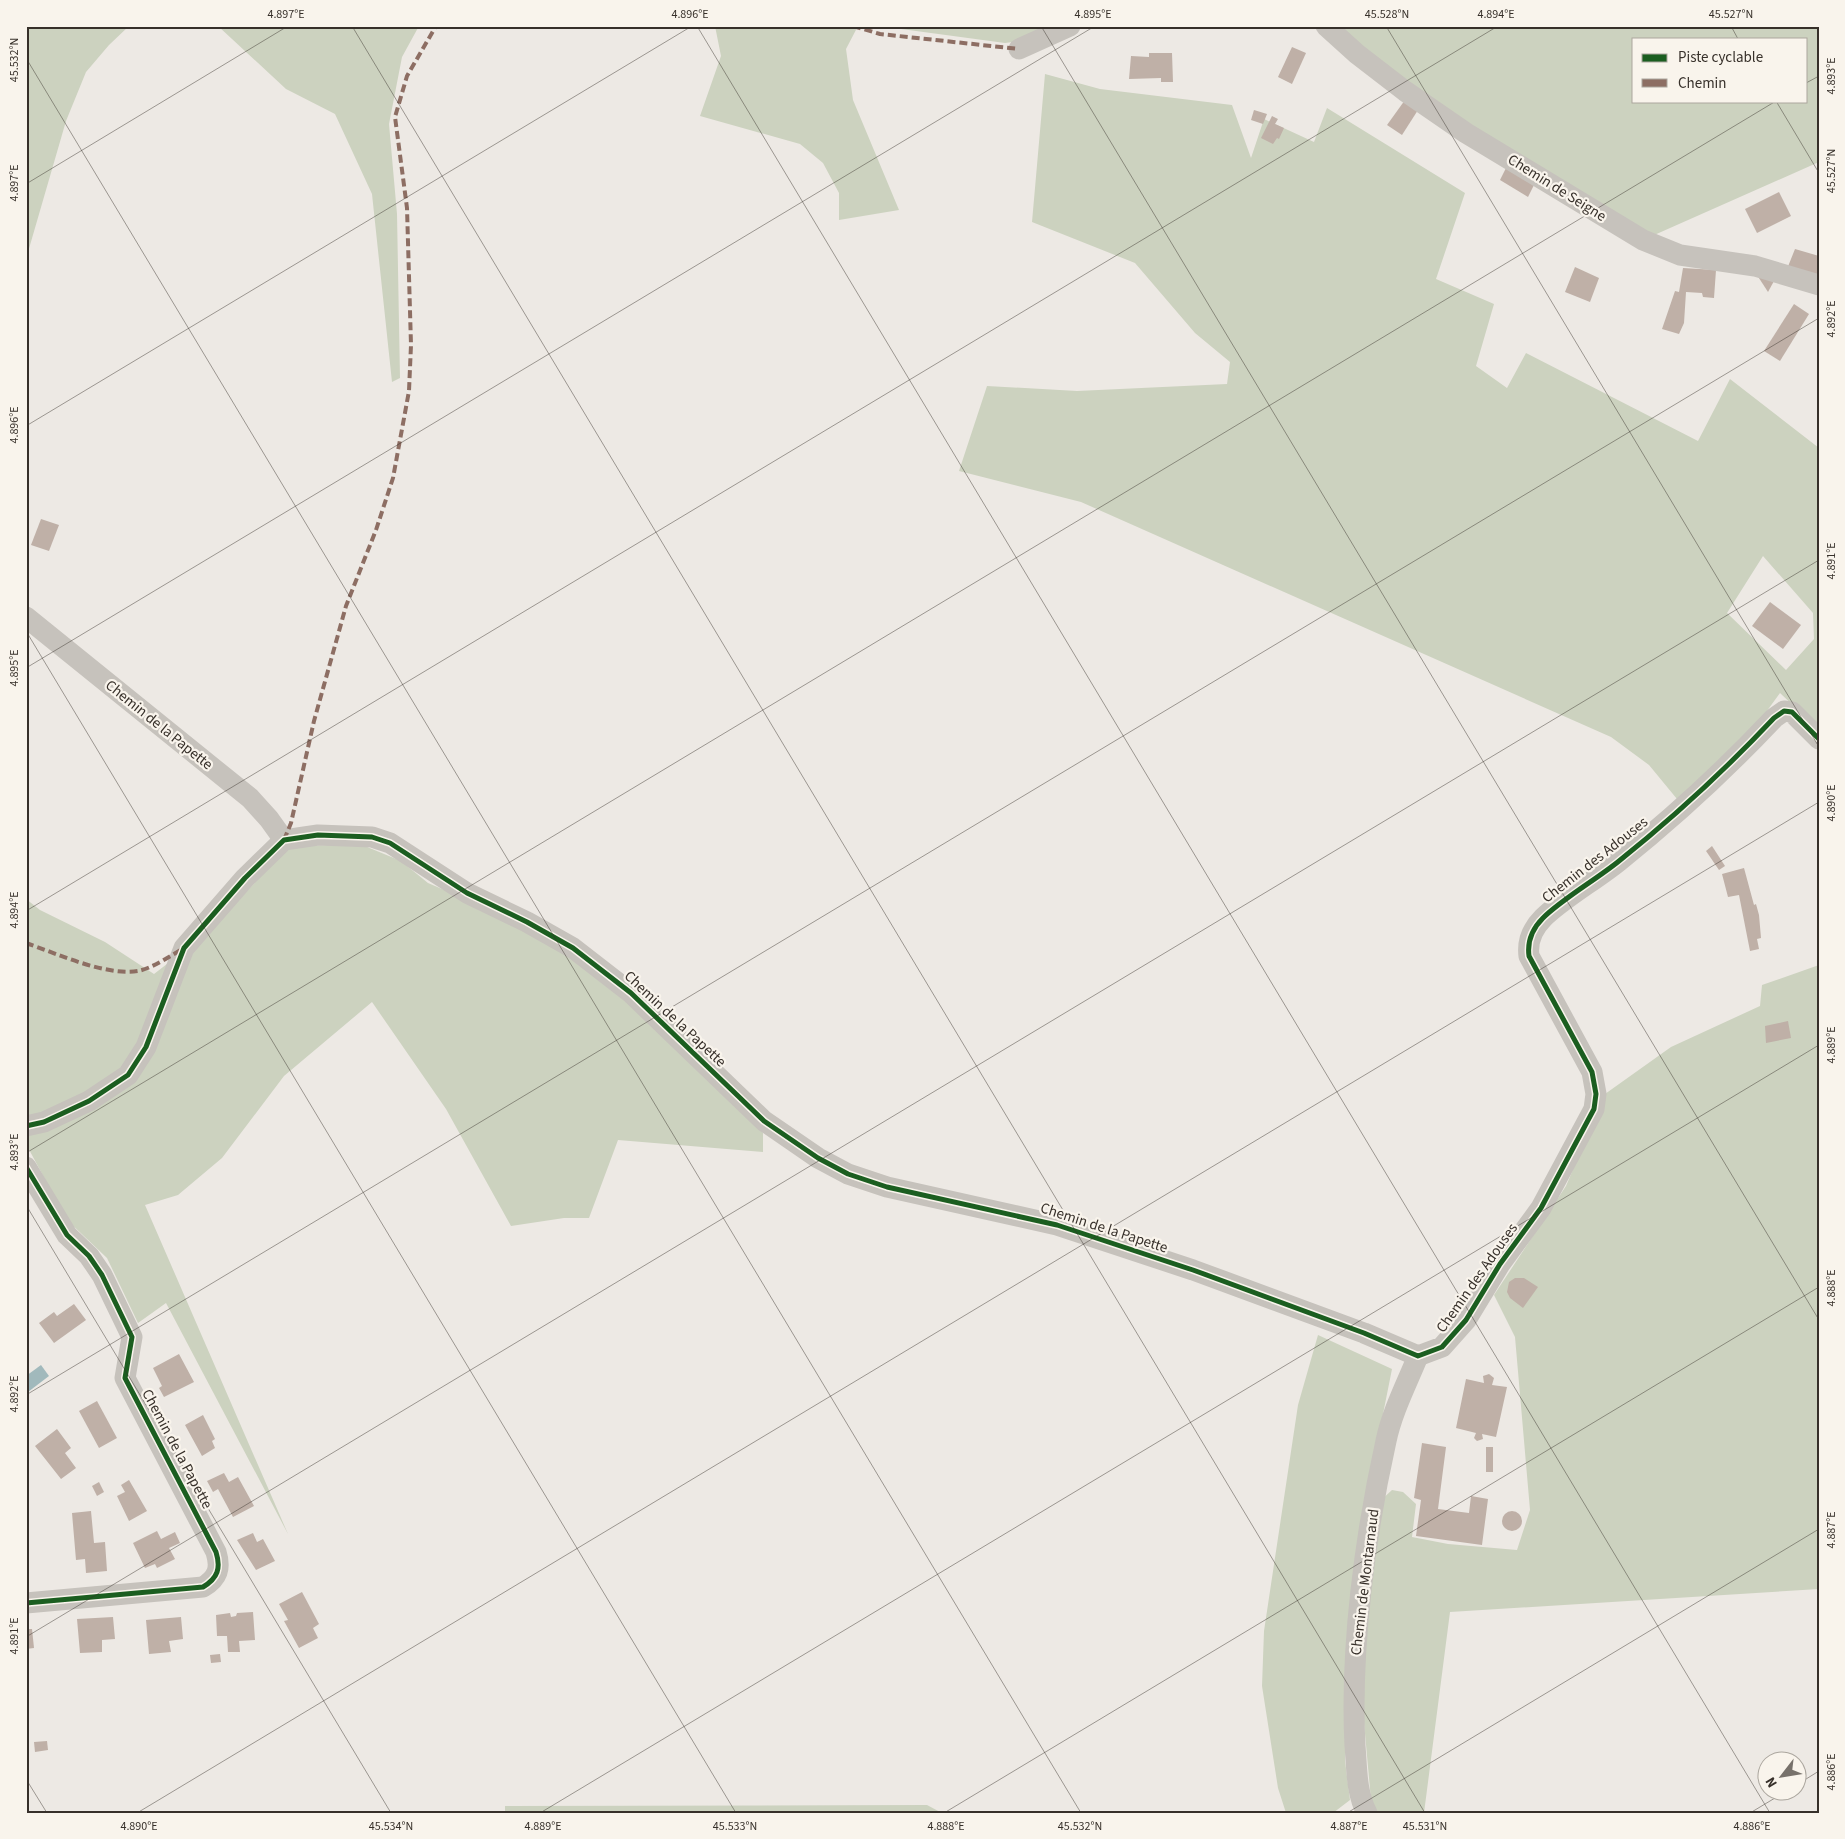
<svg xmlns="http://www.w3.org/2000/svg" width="1845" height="1839" font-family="'Source Sans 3',sans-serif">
<rect width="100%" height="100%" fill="#ede9e4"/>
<g fill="#ccd2bf" fill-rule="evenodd">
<path d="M 26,26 L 129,26 L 109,45 L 86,72 L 66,121 L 26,259 Z"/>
<path d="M 218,26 L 419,26 L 402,57 L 389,124 L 397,214 L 400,378 L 392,382 L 372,194 L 335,114 L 286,89 Z"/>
<path d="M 715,26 L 858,26 L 846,49 L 853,100 L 899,210 L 839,220 L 839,193 L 823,163 L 800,144 L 700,116 L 721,56 Z"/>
<path d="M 879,26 L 1054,26 L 1026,40 L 1005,43 Z"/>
<path d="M 1334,26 L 1819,26 L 1819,162 L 1652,236 L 1424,96 ZM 1634,39 L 1806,39 L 1806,101 L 1634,101 Z"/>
<path d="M 1045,74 L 1100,89 L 1232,105 L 1251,158 L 1264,119 L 1314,142 L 1327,108 L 1465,193 L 1436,279 L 1494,304 L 1476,366 L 1507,388 L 1526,353 L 1698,441 L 1730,379 L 1819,448 L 1819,730 L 1780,693 L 1745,741 L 1677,799 L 1649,765 L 1611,737 L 1081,502 L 959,471 L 987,386 L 1077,391 L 1227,384 L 1230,362 L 1195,333 L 1135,263 L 1032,222 ZM 1763,556 L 1813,613 L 1814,639 L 1786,670 L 1727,613 Z"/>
<path d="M 360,844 L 401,861 L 428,883 L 463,898 L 605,976 L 763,1133 L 763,1152 L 618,1140 L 589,1218 L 564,1218 L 511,1226 L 446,1109 L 372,1002 L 284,1076 L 222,1158 L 178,1195 L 145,1205 L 288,1534 L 166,1303 L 138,1323 L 107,1258 L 67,1220 L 26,1144 L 26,899 L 40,910 L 105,942 L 154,974 L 207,933 L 286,850 L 301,846 Z"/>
<path d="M 1819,965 L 1819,1589 L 1450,1612 L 1424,1813 L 1378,1813 L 1371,1800 L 1361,1689 L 1379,1502 L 1392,1490 L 1403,1492 L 1416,1504 L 1412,1537 L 1448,1544 L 1517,1550 L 1530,1510 L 1515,1337 L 1494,1295 L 1566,1186 L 1605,1094 L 1671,1047 L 1760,1006 L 1762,985 Z"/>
<path d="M 1318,1335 L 1392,1369 L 1376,1449 L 1345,1687 L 1345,1761 L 1350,1800 L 1333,1813 L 1286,1813 L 1278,1788 L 1262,1686 L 1264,1631 L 1298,1405 Z"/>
<path d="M 927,1805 L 942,1813 L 505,1813 L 505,1806 Z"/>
</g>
<path fill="#a1b9bc" d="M 41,1365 L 49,1376 L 28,1392 L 26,1376 Z"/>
<g fill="#bfb0a7">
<path d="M 1292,47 L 1306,53 L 1292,84 L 1278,77 Z"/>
<path d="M 1149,53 L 1172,53 L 1173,82 L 1161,82 L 1161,78 L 1129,79 L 1131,56 L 1149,57 Z"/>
<path d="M 1405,100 L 1418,110 L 1402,135 L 1387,125 Z"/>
<path d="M 1254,110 L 1267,114 L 1263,124 L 1251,120 Z"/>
<path d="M 1272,116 L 1278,119 L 1275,124 L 1284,128 L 1279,139 L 1277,138 L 1273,144 L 1261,138 Z"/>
<path d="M 1507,166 L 1536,181 L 1528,197 L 1500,180 Z"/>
<path d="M 1779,192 L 1791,216 L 1757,233 L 1745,209 Z"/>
<path d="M 1795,249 L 1819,256 L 1819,278 L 1787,269 Z"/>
<path d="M 1575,267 L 1599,278 L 1590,302 L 1565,292 Z"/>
<path d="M 1683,268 L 1716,270 L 1714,298 L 1703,297 L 1702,293 L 1686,292 L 1684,323 L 1679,334 L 1662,329 L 1675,291 L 1679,292 Z"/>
<path d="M 1757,275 L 1774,281 L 1768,292 Z"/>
<path d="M 1794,304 L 1809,314 L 1780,361 L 1764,351 Z"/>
<path d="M 41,519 L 59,525 L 49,551 L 31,545 Z"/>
<path d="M 1770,602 L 1801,625 L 1783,649 L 1752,626 Z"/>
<path d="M 1712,846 L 1725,866 L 1719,870 L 1706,851 Z"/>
<path d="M 1744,868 L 1754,905 L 1756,904 L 1759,915 L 1761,938 L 1757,939 L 1759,949 L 1750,951 L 1739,895 L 1728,897 L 1722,874 Z"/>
<path d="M 1788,1021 L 1791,1038 L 1766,1043 L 1765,1026 Z"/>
<path d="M 1515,1278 L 1524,1278 L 1538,1287 L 1523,1308 L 1510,1298 L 1507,1292 L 1509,1282 Z"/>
<path d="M 74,1304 L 86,1320 L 54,1343 L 39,1323 L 54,1312 L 57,1316 Z"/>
<path d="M 179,1354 L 194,1382 L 164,1397 L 159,1388 L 162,1386 L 153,1368 Z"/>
<path d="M 1489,1374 L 1494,1378 L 1492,1385 L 1507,1387 L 1496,1437 L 1482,1434 L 1483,1439 L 1477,1441 L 1474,1438 L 1476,1433 L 1456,1428 L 1466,1379 L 1484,1383 L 1483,1376 Z"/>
<path d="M 97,1401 L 117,1438 L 99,1448 L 79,1411 Z"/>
<path d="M 203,1415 L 215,1439 L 212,1441 L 215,1448 L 202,1456 L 185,1425 Z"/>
<path d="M 57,1429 L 71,1448 L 65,1453 L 76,1468 L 61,1479 L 35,1446 Z"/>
<path d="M 1422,1443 L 1446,1447 L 1438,1509 L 1469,1513 L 1471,1496 L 1488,1499 L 1482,1545 L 1416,1536 L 1421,1500 L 1414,1498 Z"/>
<rect x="1486" y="1447" width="7" height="25"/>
<path d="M 224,1473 L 229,1482 L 238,1477 L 254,1506 L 233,1517 L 218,1489 L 213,1492 L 207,1481 Z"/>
<path d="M 129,1480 L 147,1511 L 129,1521 L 117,1496 L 125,1492 L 121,1485 Z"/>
<path d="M 99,1482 L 104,1492 L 97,1496 L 92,1486 Z"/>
<path d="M 91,1511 L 94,1543 L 105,1542 L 107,1571 L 86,1573 L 85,1559 L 76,1560 L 72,1513 Z"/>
<circle cx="1512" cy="1521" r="10"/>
<path d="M 157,1531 L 161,1539 L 175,1532 L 180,1543 L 169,1548 L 175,1559 L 157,1568 L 155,1564 L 145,1568 L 133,1543 Z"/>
<path d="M 253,1533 L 257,1542 L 263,1539 L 275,1561 L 256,1570 L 237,1540 Z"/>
<path d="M 302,1592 L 319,1624 L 313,1628 L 318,1638 L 299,1648 L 284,1621 L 288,1620 L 279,1604 Z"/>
<path d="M 253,1612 L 255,1640 L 239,1641 L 240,1652 L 228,1652 L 227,1636 L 217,1636 L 216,1615 L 230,1613 L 231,1617 L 236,1616 L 237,1613 Z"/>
<path d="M 113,1617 L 115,1639 L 102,1640 L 102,1652 L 80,1653 L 77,1619 Z"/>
<path d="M 181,1617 L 183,1639 L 169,1641 L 171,1652 L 149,1654 L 146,1620 Z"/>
<path d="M 26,1629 L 32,1629 L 34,1648 L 26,1649 Z"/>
<path d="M 220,1654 L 221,1662 L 211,1663 L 210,1655 Z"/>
<path d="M 47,1741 L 48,1750 L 35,1752 L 34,1742 Z"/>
</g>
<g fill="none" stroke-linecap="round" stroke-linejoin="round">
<g stroke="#c6c2bc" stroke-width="21">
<path d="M 1326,26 L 1357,54 L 1405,91 L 1466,133 L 1643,240 L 1680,255 L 1755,266 L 1819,285"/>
<path d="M 1019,49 L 1070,26"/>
<path d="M 26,617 L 250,798 L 269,819 L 284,840"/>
<path d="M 26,1126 L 44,1122 L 89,1101 L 128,1075 L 146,1047 L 184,948 L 245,878 L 284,840 L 318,835 L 372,837 L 390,843 L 467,893 L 527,922 L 573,948 L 631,993 L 764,1121 L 818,1158 L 848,1174 L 887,1187 L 1057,1225 L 1193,1270 L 1364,1333 L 1418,1356 L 1442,1347 L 1466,1320 L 1500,1264 L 1541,1208 L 1594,1109 L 1596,1094 L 1592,1072 L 1529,956 C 1527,941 1532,929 1543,918 C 1562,899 1597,879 1619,861 C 1674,817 1726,769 1774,718 L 1784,711 L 1792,712 L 1819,739"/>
<path d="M 26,1167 L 67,1235 L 89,1256 L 102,1275 L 132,1337 L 125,1378 L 216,1552 C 221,1568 218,1578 203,1587 L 26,1603"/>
<path d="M 1367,1813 C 1356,1793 1357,1768 1355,1746 C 1350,1650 1365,1535 1386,1441 C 1392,1412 1407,1383 1418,1356"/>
</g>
<g stroke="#8d6e63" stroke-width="4" stroke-dasharray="8 4" stroke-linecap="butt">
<path d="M 853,26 L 880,34 L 1019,49"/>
<path d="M 284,840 L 291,823 L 314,721 L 346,606 L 376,530 L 393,478 L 409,391 L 411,345 L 407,208 L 395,117 L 407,76 L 436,26"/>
<path d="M 26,943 C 58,954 105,976 138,971 C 153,968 170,956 184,948"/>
</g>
<g stroke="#f9f4ec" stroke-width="8">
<g id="cycleway">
<path d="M 26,1126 L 44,1122 L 89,1101 L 128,1075 L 146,1047 L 184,948 L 245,878 L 284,840 L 318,835 L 372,837 L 390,843 L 467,893 L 527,922 L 573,948 L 631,993 L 764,1121 L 818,1158 L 848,1174 L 887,1187 L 1057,1225 L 1193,1270 L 1364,1333 L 1418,1356 L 1442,1347 L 1466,1320 L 1500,1264 L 1541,1208 L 1594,1109 L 1596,1094 L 1592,1072 L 1529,956 C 1527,941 1532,929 1543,918 C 1562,899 1597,879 1619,861 C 1674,817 1726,769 1774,718 L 1784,711 L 1792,712 L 1819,739"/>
<path d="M 26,1167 L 67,1235 L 89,1256 L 102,1275 L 132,1337 L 125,1378 L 216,1552 C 221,1568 218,1578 203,1587 L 26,1603"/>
</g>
</g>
<use href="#cycleway" stroke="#1b5e20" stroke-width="5"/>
</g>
<path fill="none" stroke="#37302a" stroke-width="1" stroke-opacity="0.45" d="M 352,26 L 1425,1813M 697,26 L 1770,1813M 1041,26 L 1819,1320M 1386,26 L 1819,747M 1731,26 L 1738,39M 26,58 L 1081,1813M 1806,83 L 1819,76M 1776,101 L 1819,173M 26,184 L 288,26M 26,426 L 692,26M 26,631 L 736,1813M 26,668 L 1095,26M 26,911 L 1498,26M 26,1153 L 1776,101M 26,1205 L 391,1813M 26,1395 L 1819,318M 26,1637 L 1819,560M 26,1779 L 47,1813M 1798,1784 L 1819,1771M 137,1813 L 1819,802M 540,1813 L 1819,1045M 944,1813 L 1819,1287M 1347,1813 L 1819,1529M 1750,1813 L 1785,1792"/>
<g text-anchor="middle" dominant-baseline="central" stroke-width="4.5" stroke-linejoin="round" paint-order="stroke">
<g font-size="15" fill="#37302a" stroke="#f9f4ec">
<text transform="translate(1557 188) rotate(32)">Chemin de Seigne</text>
<text transform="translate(159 725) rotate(39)">Chemin de la Papette</text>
<text transform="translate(1595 860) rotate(-38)">Chemin des Adouses</text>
<text transform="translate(675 1019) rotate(43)">Chemin de la Papette</text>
<text transform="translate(1104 1228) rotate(18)">Chemin de la Papette</text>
<text transform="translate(1477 1278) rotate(-55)">Chemin des Adouses</text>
<text transform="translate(177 1449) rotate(62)">Chemin de la Papette</text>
<text transform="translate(1365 1582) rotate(-83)">Chemin de Montarnaud</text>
</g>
</g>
<rect width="1845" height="1839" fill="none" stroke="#f9f4ec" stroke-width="55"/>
<rect x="1632" y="38" width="175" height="65" fill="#f9f4ec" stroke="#aba69e"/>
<rect x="1642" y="54" width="25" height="8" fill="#1b5e20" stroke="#aba69e"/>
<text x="1678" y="62" font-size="15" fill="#37302a">Piste cyclable</text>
<rect x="1642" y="79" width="25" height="8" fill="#8d6e63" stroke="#aba69e"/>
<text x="1678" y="88" font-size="15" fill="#37302a">Chemin</text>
<g transform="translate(1782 1776) rotate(239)"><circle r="24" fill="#f9f4ec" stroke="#aba69e"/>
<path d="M0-4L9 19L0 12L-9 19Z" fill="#77716b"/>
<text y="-8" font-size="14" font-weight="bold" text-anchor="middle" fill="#37302a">N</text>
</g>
<rect x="28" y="28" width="1790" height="1784" fill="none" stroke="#37302a" stroke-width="2"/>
<g font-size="12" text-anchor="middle" fill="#37302a">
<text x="286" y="18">4.897°E</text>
<text x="690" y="18">4.896°E</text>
<text x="1093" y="18">4.895°E</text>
<text x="1387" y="18">45.528°N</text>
<text x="1496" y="18">4.894°E</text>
<text x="1731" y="18">45.527°N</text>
<text transform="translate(14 60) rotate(-90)" y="4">45.532°N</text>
<text transform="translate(1831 76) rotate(-90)" y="4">4.893°E</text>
<text transform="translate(1831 171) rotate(-90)" y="4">45.527°N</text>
<text transform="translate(14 183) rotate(-90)" y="4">4.897°E</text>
<text transform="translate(1831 319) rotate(-90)" y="4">4.892°E</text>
<text transform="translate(14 425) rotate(-90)" y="4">4.896°E</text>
<text transform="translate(1831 561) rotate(-90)" y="4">4.891°E</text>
<text transform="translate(14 668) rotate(-90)" y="4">4.895°E</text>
<text transform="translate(1831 803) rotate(-90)" y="4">4.890°E</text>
<text transform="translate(14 910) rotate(-90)" y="4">4.894°E</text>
<text transform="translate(1831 1045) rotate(-90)" y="4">4.889°E</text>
<text transform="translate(14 1152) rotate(-90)" y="4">4.893°E</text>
<text transform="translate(1831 1288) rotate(-90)" y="4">4.888°E</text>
<text transform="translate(14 1394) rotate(-90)" y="4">4.892°E</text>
<text transform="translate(1831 1530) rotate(-90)" y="4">4.887°E</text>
<text transform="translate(14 1636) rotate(-90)" y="4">4.891°E</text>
<text transform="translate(1831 1772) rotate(-90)" y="4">4.886°E</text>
<text x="139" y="1830">4.890°E</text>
<text x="391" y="1830">45.534°N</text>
<text x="543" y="1830">4.889°E</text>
<text x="735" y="1830">45.533°N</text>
<text x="946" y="1830">4.888°E</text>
<text x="1080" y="1830">45.532°N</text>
<text x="1349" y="1830">4.887°E</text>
<text x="1425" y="1830">45.531°N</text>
<text x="1752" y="1830">4.886°E</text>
</g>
</svg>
